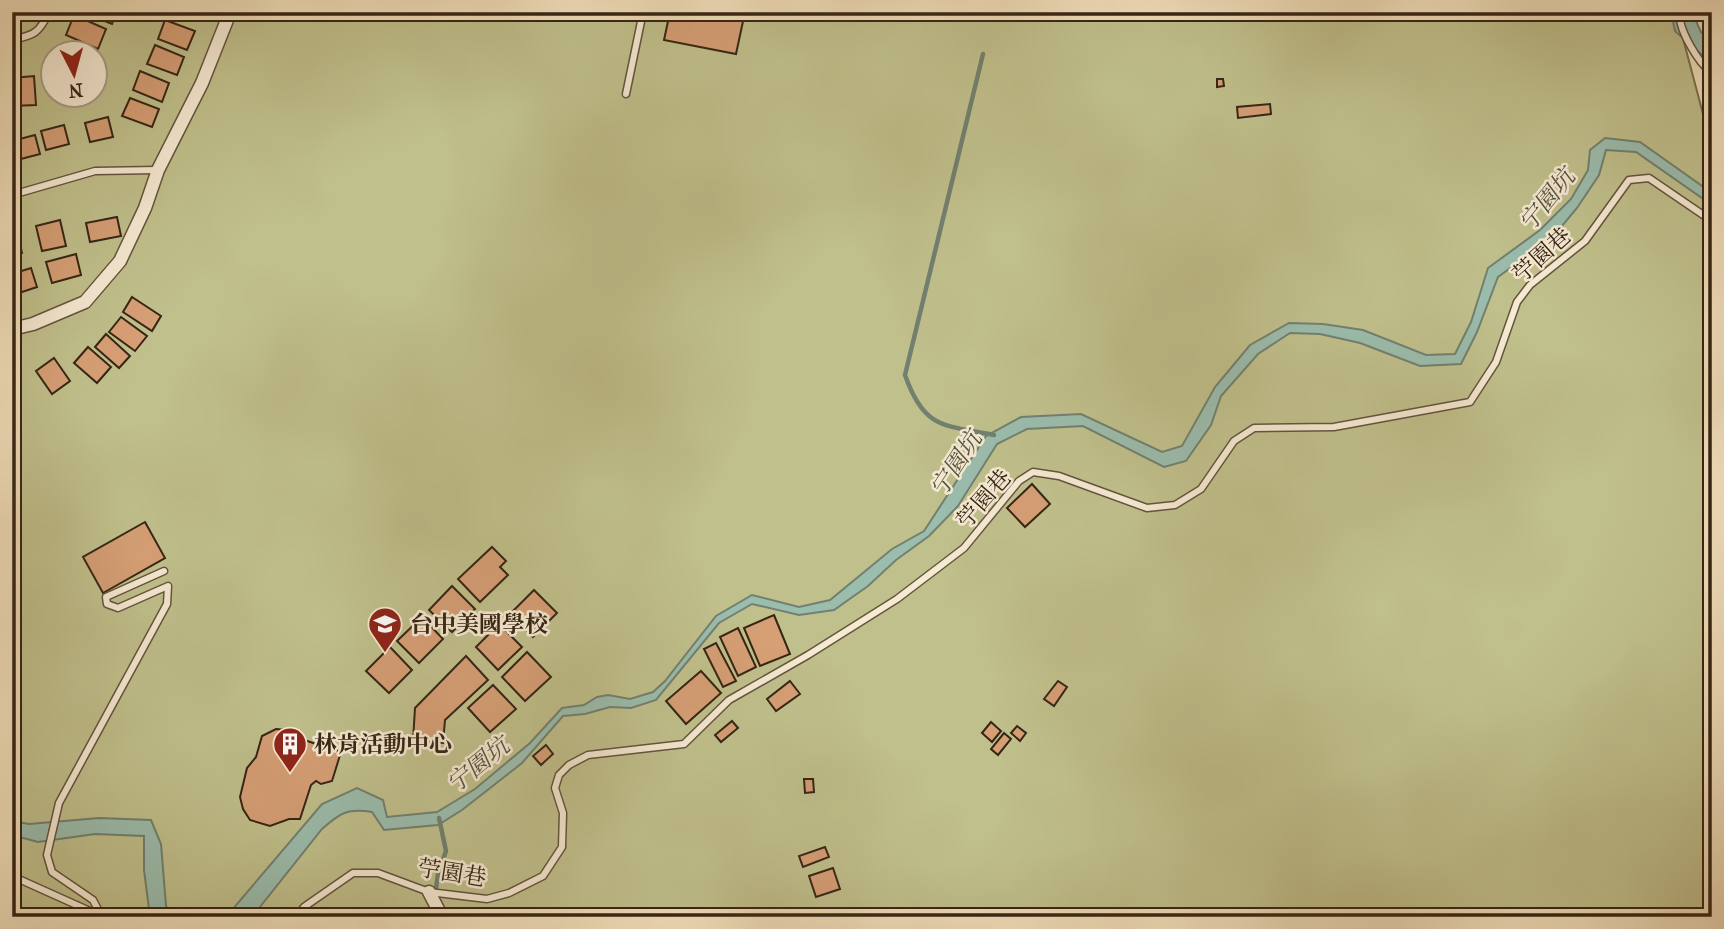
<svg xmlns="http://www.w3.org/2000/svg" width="1724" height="929" font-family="'IM FELL French Canon','Noto Serif TC',serif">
<rect width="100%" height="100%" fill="#f1dfbb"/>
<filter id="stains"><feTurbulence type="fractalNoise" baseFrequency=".00286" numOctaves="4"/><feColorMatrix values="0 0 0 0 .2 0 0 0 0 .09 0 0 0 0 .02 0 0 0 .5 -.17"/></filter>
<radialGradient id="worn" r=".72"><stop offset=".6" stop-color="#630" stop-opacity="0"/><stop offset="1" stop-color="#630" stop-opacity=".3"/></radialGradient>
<path fill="#c0c08c" stroke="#7a7250" stroke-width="2" fill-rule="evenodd" d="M 12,12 L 1676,12 L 1712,148 L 1712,917 L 12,917 ZM 52,52 L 94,52 L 94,94 L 52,94 Z"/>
<g fill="#9bbdad" stroke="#728070" stroke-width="2">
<path d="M 1671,12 L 1692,12 L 1701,32 L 1712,40 L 1712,64 L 1675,31 Z"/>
<path d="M 1605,138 L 1640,142 L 1712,193 L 1712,205 L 1636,152 L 1606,150 L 1599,175 L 1577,208 L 1552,238 L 1498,277 L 1477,332 L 1461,364 L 1420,366 L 1360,343 L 1320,334 L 1290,333 L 1258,354 L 1221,396 L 1211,425 L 1186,461 L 1164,467 L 1083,426 L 1027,429 L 997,444 L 958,506 L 929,536 L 896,560 L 868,586 L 834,610 L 799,615 L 752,604 L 719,623 L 656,700 L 631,708 L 610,707 L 585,714 L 563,716 L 522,763 L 462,810 L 438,825 L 384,830 L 372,812 C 347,808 340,813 322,829 L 252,917 L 226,917 L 322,804 L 357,788 L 383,800 L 387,817 L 437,812 L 475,789 L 530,743 L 562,708 L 584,705 L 597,697 L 608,695 L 630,699 L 653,692 L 665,681 L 716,616 L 752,595 L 799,607 L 830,600 L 892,549 L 924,531 L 986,436 L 1021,417 L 1081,414 L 1162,452 L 1182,446 L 1215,387 L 1250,345 L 1289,323 L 1323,324 L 1363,330 L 1426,355 L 1455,354 L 1471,322 L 1488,268 L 1540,230 L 1571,199 L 1588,170 L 1590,150 Z"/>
<path d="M 99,818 L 151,820 L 161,844 L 166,906 L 172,917 L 150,917 L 144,870 L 144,836 L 95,834 L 38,842 L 12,835 L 12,821 L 29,824 Z"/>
</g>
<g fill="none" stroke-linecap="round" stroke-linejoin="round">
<g stroke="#728070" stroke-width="4.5">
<path d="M 983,54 L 905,375 C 924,429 943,425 994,435"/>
<path d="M 435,895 L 438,874 L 446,851 L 439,818"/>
</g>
</g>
<g fill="#d69f76" stroke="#352514" stroke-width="2">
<rect x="12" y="12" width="8" height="10"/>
<path d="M 82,12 L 116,12 L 112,24 Z"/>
<path d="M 670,12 L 745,12 L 736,54 L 664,40 Z"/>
<path d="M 74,15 L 106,29 L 98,49 L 66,35 Z"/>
<path d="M 165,20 L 195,31 L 187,50 L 158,39 Z"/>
<path d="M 155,45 L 184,57 L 177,75 L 147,64 Z"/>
<path d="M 140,71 L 169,83 L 162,102 L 133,90 Z"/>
<path d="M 34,76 L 36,105 L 12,106 L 12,78 Z"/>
<path d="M 1217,79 L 1223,79 L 1224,86 L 1217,87 Z"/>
<path d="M 130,98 L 159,109 L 152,127 L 122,116 Z"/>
<path d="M 1270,104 L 1271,114 L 1238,118 L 1237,107 Z"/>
<path d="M 108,117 L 113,137 L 90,142 L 85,123 Z"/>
<path d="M 64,125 L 69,144 L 46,150 L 41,131 Z"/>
<path d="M 35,135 L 40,154 L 17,160 L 12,141 Z"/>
<path d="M 117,217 L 121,236 L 90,242 L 86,223 Z"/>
<path d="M 60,220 L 66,246 L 42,251 L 36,226 Z"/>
<path d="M 12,226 L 16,226 L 22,253 L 12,255 Z"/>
<path d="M 76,254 L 81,275 L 52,283 L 46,262 Z"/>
<path d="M 31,268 L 37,287 L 16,294 L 12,274 Z"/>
<path d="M 132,297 L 161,316 L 152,331 L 123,312 Z"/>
<path d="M 121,317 L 147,336 L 135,351 L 109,332 Z"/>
<path d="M 106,334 L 130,356 L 119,368 L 95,347 Z"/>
<path d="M 88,347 L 111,367 L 97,383 L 74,363 Z"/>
<path d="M 54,358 L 70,381 L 52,394 L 36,371 Z"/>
<path d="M 1032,484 L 1050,504 L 1025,527 L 1007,508 Z"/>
<path d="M 145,522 L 165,558 L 103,593 L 83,557 Z"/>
<path d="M 492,547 L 506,561 L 500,567 L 508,575 L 480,602 L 458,579 Z"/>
<path d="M 452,586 L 475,609 L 452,632 L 429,610 Z"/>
<path d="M 534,590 L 557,613 L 533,637 L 510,614 Z"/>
<path d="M 774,615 L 790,654 L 760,666 L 744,628 Z"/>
<path d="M 422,617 L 443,639 L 419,663 L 397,641 Z"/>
<path d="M 499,624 L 522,647 L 498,670 L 476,647 Z"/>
<path d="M 738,628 L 756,667 L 738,676 L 720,637 Z"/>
<path d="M 716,643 L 736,681 L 723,687 L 704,649 Z"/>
<path d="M 390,647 L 412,670 L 389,693 L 366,671 Z"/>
<path d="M 527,652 L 551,677 L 525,701 L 502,677 Z"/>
<path d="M 466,656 L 488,680 L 445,720 L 443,743 L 413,741 L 415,708 Z"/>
<path d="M 701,671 L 721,693 L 686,724 L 666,701 Z"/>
<path d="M 790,681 L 800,694 L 776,711 L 767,699 Z"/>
<path d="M 1058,681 L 1067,687 L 1054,706 L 1044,699 Z"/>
<path d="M 493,685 L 516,709 L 490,732 L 468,708 Z"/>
<path d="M 732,721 L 738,728 L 721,742 L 715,735 Z"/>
<path d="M 991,722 L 1001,731 L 992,742 L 982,733 Z"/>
<path d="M 1017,726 L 1026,733 L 1020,741 L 1011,733 Z"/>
<path d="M 276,729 L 286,730 L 301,739 L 341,752 L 332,781 L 321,784 L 316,781 L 311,785 L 300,819 L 289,819 L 270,826 L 250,820 L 243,809 L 240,797 L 247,768 L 256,757 L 262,736 Z"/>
<path d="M 1004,733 L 1011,739 L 998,755 L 991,749 Z"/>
<path d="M 546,745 L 553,754 L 541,765 L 533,756 Z"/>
<path d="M 804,779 L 813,779 L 814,792 L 805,793 Z"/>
<path d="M 825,847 L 829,857 L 803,867 L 799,856 Z"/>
<path d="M 833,868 L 840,889 L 816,897 L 809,876 Z"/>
</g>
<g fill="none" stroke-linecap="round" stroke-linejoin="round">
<g stroke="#64543e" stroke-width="9">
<g id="lane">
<path d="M 1680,12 C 1677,28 1699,64 1712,73"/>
<path d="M 12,40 C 35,35 39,33 49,12"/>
<path d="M 626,94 L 643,12"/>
<path d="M 12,195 L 95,171 L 158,170"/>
<path d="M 12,876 L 101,916"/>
<path d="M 102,917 L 93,900 L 52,872 L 47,855 L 59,803 L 167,604 L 168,586 L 118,608 L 107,604 L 106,597 L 164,571"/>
<path d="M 296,917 L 304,907 L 353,873 L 378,873 L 429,892 L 487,899 L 509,893 L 543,876 L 562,847 L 563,813 L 555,788 L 559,775 L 569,765 L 588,755 L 684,744 L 729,700 L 808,655 L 897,599 L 964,548 L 1019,481 L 1033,472 L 1059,476 L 1147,508 L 1175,505 L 1201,489 L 1234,441 L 1254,428 L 1334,427 L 1470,402 L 1496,362 L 1517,302 L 1530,285 L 1585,241 L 1629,180 L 1649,178 L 1712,221"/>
</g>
</g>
<g stroke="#64543e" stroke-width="15">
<g id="street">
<path d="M 12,329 L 33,324 L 85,302 L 120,261 L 145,208 L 158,170 L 202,83 L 227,20 L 227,12"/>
<path d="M 429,892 L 442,917"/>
</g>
</g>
<use href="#lane" stroke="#f6ead3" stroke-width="6"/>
<use href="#street" stroke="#f6ead3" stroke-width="12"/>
</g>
<defs>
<g id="school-pin" transform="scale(1.75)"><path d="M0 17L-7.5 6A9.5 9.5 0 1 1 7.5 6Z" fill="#8f2418" stroke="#f6ead3"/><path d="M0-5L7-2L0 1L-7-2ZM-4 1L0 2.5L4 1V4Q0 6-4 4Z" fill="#fff"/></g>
<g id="building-pin" transform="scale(1.75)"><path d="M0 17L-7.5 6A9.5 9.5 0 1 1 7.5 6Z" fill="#8f2418" stroke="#f6ead3"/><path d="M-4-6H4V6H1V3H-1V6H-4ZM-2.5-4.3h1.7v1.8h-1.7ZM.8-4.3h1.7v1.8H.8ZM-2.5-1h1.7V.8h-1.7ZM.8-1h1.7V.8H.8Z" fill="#fff"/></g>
</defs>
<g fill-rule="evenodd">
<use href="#school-pin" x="385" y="624"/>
<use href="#building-pin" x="290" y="744"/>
</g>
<g text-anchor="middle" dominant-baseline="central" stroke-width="5" stroke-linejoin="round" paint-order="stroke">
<g font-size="23" fill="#352514" stroke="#f6ead3">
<text transform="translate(1542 255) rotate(-42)">苧園巷</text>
<text transform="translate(984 499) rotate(-49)">苧園巷</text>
<text transform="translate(452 873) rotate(9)">苧園巷</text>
</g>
<g font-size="23" font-weight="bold" fill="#352514" stroke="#f6ead3" text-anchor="start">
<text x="410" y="624">台中美國學校</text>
<text x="314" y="744">林肯活動中心</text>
</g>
<g font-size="24" font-style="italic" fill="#545342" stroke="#f6ead3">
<text transform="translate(1547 200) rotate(-51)">宁園坑</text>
<text transform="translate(956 464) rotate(-57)">宁園坑</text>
<text transform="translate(478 765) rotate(-39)">宁園坑</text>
</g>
</g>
<rect width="1724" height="929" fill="none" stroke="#f1dfbb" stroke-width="42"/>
<rect x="14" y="14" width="1696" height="901" fill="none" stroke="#352514" stroke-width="3.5"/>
<rect x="21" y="21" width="1682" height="887" fill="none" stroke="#352514" stroke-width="2"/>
<g transform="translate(74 74) rotate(174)"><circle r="33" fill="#f6ead3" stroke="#a99b87" stroke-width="2"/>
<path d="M0-5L12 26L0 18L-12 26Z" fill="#8f2418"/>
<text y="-10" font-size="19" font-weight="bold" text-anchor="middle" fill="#352514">N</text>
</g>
<rect width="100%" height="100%" filter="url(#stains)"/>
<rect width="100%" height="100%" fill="url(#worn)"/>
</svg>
